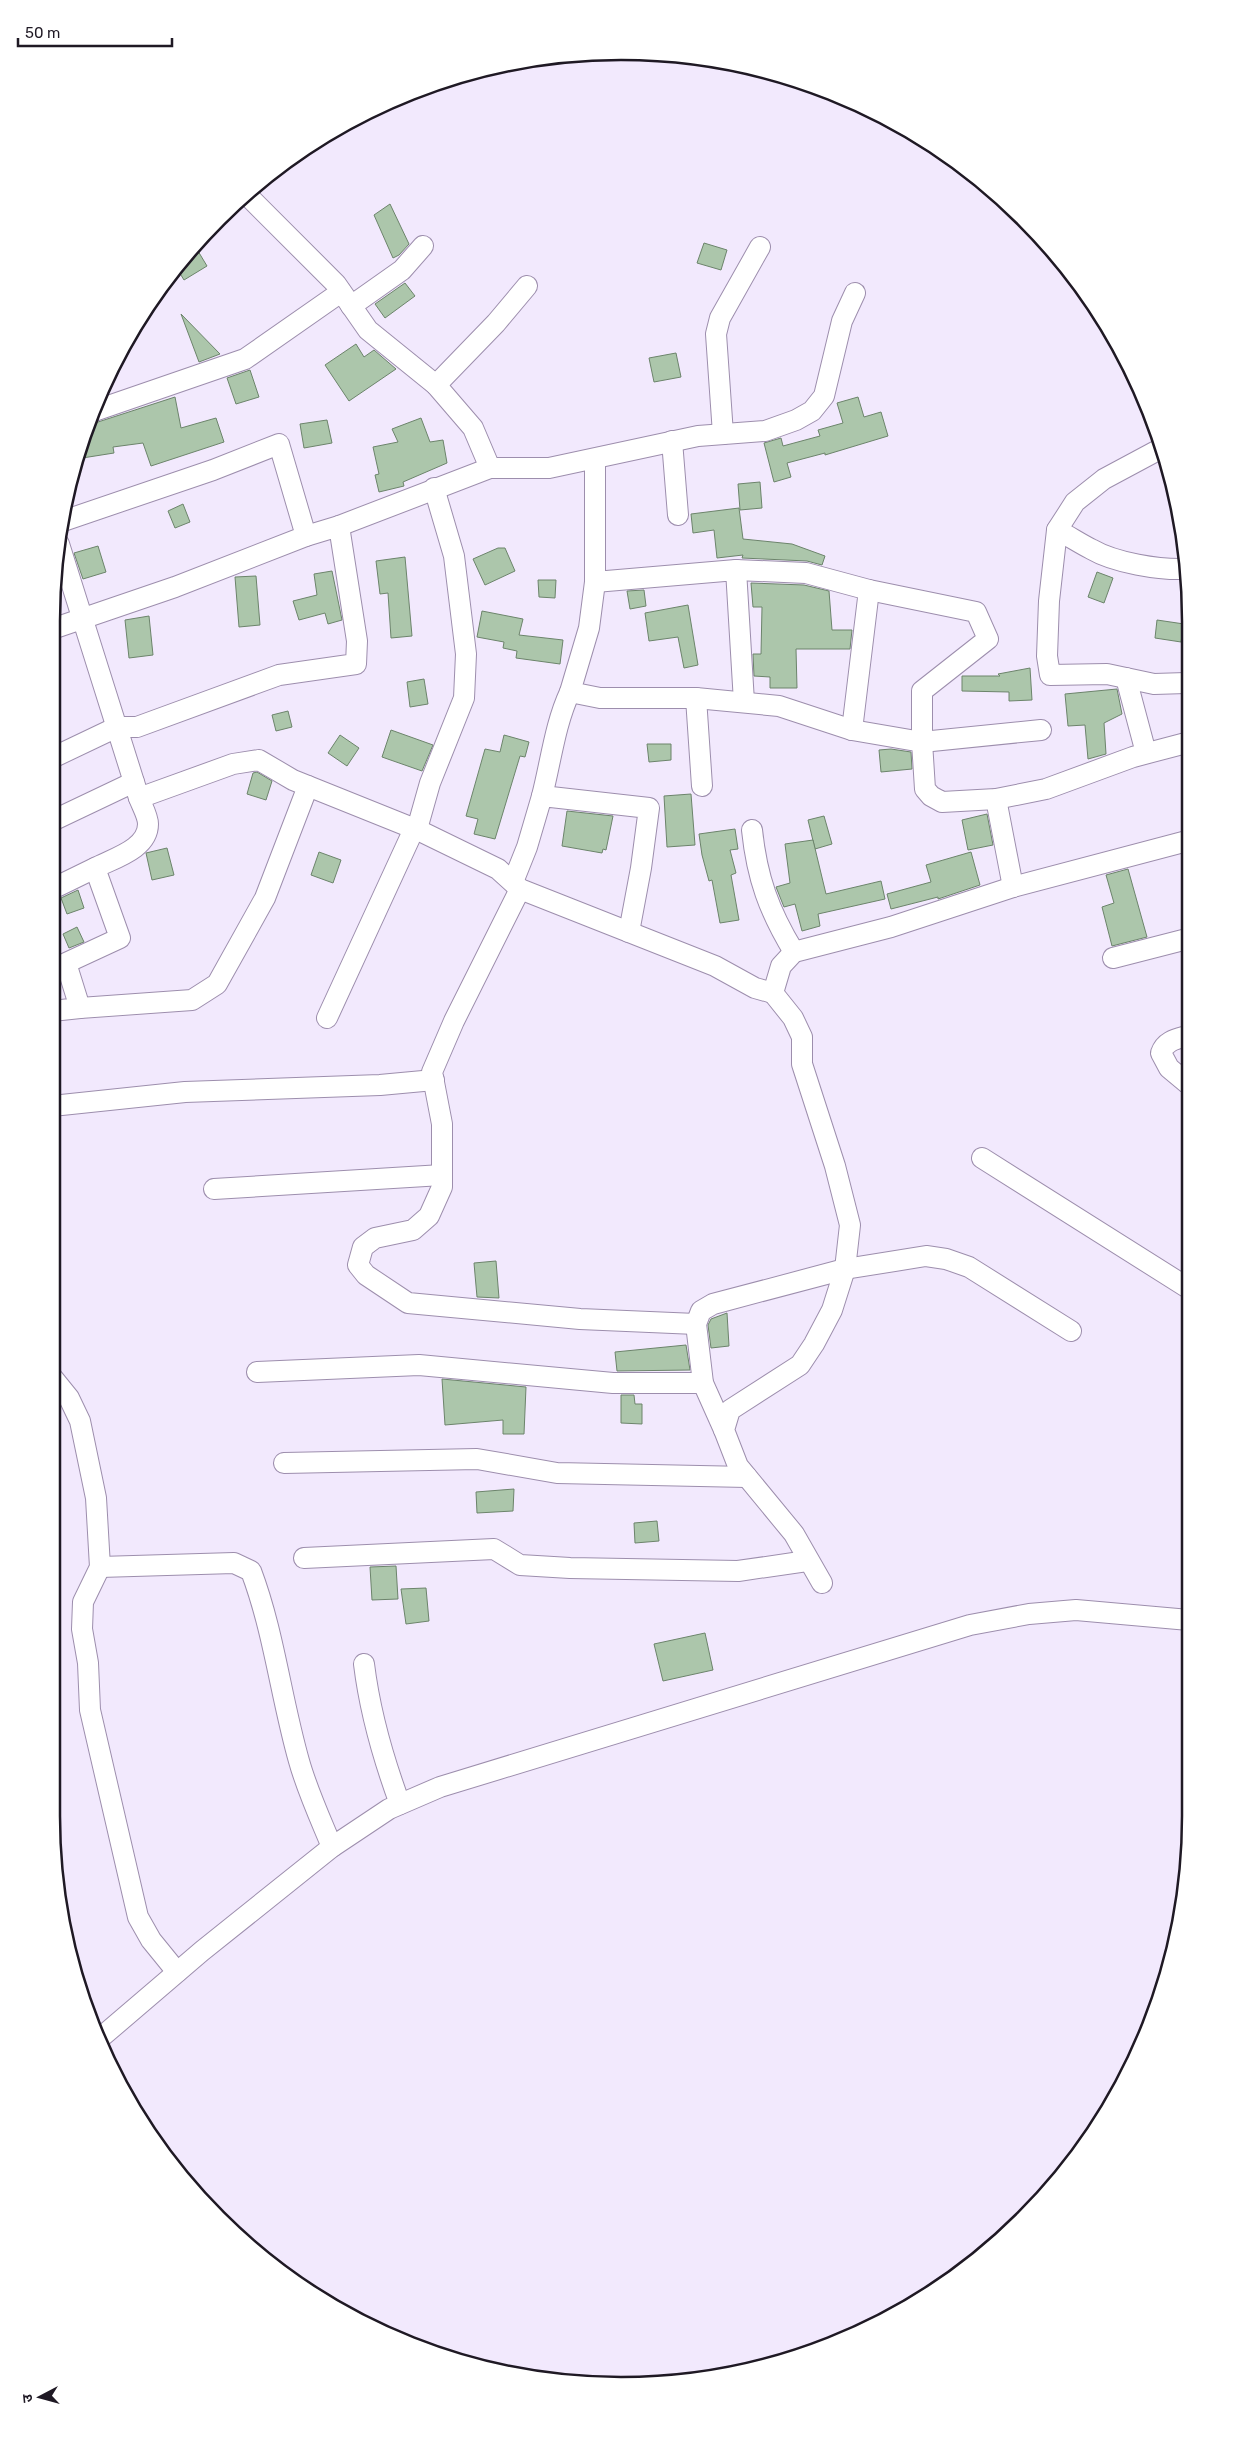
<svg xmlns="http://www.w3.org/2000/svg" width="1242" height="2437" font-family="Rubik,'Noto Sans Devanagari',sans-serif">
<rect width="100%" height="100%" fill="#f2e9fd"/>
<g fill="#acc6ab" stroke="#6c846b">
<path d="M 390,204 L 409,244 L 399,255 L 393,258 L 374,215 Z"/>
<path d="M 704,243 L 727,250 L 721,270 L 697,263 Z"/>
<path d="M 195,246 L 207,266 L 184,280 L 176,267 Z"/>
<path d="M 405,283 L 415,296 L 385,318 L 375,304 Z"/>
<path d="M 181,314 L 220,354 L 199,362 Z"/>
<path d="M 356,344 L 364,357 L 374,350 L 396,369 L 349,401 L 325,365 Z"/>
<path d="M 676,353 L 681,377 L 654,382 L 649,358 Z"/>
<path d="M 250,370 L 259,397 L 236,404 L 227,378 Z"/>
<path d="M 175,397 L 181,428 L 216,418 L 224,442 L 151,466 L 143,443 L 113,447 L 114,453 L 76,459 L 90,422 L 98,422 Z"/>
<path d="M 858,397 L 864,417 L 881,412 L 888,436 L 825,455 L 825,453 L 787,463 L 791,477 L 774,482 L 764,443 L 781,438 L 783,446 L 820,436 L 818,430 L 843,423 L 837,403 Z"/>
<path d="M 421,418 L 430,442 L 443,440 L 447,463 L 403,482 L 404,486 L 379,492 L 375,475 L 379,474 L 373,447 L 398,442 L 392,429 Z"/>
<path d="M 327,420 L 332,443 L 304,448 L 300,424 Z"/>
<path d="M 760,482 L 762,508 L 740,510 L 738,484 Z"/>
<path d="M 183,504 L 190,522 L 175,528 L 168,511 Z"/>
<path d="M 739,508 L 743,539 L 792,544 L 825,556 L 822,565 L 807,561 L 742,558 L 743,555 L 717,558 L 714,530 L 693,533 L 691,514 Z"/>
<path d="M 98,546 L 106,572 L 83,579 L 74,553 Z"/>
<path d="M 498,548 L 505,548 L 515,571 L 485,585 L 473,559 Z"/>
<path d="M 405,557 L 412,636 L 391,638 L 388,593 L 380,594 L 376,561 Z"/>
<path d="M 332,571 L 342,620 L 328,624 L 325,613 L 299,620 L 293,601 L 317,595 L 314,574 Z"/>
<path d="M 1097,572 L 1113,578 L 1104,603 L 1088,597 Z"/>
<path d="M 256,576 L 260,625 L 239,627 L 235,577 Z"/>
<path d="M 538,580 L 556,580 L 555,598 L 539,597 Z"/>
<path d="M 751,583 L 804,585 L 829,591 L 832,630 L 852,630 L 850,649 L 796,649 L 797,688 L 770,688 L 770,677 L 754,676 L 753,654 L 761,654 L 762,607 L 753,607 Z"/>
<path d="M 644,590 L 646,606 L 630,609 L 627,591 Z"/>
<path d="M 688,605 L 698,665 L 684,668 L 678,637 L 649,641 L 645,613 Z"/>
<path d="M 482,611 L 523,619 L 519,635 L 563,640 L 560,664 L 516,658 L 517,651 L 503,648 L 504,642 L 477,637 Z"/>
<path d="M 149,616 L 153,655 L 129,658 L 125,620 Z"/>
<path d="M 1157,620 L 1184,624 L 1181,642 L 1155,638 Z"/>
<path d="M 1030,668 L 1032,700 L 1009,701 L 1009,692 L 962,691 L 962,676 L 1000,676 L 998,674 Z"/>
<path d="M 424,679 L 428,704 L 410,707 L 407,682 Z"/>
<path d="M 1117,689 L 1122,714 L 1104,723 L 1106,754 L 1088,759 L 1085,725 L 1068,726 L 1065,694 Z"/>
<path d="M 288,711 L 292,727 L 276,731 L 272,715 Z"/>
<path d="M 391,730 L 433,745 L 422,771 L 382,757 Z"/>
<path d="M 340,735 L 359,748 L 347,766 L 328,753 Z"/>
<path d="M 504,735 L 529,742 L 525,757 L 520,756 L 495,839 L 474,834 L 478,819 L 466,816 L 485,749 L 500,752 Z"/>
<path d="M 647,744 L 671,744 L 671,760 L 649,762 Z"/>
<path d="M 891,749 L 911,752 L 912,769 L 881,772 L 879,750 Z"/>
<path d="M 257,772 L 272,781 L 266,800 L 247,794 L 253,773 Z"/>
<path d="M 691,794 L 695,845 L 667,847 L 664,796 Z"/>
<path d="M 567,811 L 613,816 L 606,850 L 603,849 L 602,853 L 562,846 Z"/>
<path d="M 987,814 L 993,845 L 968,850 L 962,820 Z"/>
<path d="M 824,816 L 832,844 L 815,849 L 808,820 Z"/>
<path d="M 735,829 L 738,849 L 730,850 L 736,873 L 731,875 L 739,920 L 720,923 L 712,880 L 709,881 L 702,855 L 699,834 Z"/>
<path d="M 813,840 L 826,894 L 881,881 L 885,899 L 818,914 L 820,926 L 802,931 L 795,904 L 784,907 L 776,887 L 790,883 L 785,844 Z"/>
<path d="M 167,848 L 174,875 L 152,880 L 146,853 Z"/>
<path d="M 319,852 L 341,860 L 333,883 L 311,875 Z"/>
<path d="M 971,852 L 980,885 L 938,899 L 938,897 L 891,909 L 887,894 L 931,882 L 926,865 Z"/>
<path d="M 1128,869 L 1147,937 L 1112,946 L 1102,907 L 1114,903 L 1106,875 Z"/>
<path d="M 78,890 L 84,908 L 67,914 L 61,898 Z"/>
<path d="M 77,927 L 84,942 L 69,948 L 63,934 Z"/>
<path d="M 496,1261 L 499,1298 L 477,1297 L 474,1263 Z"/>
<path d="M 727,1313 L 729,1346 L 711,1348 L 708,1325 L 711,1319 Z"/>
<path d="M 686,1345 L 690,1370 L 617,1371 L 615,1352 Z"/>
<path d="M 442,1379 L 526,1387 L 524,1434 L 503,1434 L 503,1420 L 445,1425 Z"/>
<path d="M 621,1395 L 634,1395 L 635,1404 L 642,1404 L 642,1424 L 621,1423 Z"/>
<path d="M 514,1489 L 513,1511 L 477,1513 L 476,1492 Z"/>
<path d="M 657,1521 L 659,1541 L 635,1543 L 634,1523 Z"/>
<path d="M 396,1566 L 398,1599 L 372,1600 L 370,1567 Z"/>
<path d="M 426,1588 L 429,1621 L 406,1624 L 401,1589 Z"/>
<path d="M 705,1633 L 713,1670 L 663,1681 L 654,1644 Z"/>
</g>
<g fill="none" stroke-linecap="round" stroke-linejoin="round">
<g stroke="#9d8ead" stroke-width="22">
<g id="minor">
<path d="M 245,193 L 336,284 L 368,330 L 436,385 L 473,428 L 490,468"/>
<path d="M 351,306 L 402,270 L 423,246"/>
<path d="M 436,385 L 496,323 L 527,286"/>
<path d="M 94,411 L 245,359 L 341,292"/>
<path d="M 723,434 L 716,334 L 720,318 L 760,247"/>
<path d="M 672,441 L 678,515"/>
<path d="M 1160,449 L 1104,479 L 1075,502 L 1057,530 L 1049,601 L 1047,656 L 1050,675 L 1107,674 L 1154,684 L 1186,683"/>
<path d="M 595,459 L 595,582 L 736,570 L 744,702"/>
<path d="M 63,521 L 213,470 L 279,444 L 306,536"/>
<path d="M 339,526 L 490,468 L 549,468 L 698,436 L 765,431 L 796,420 L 812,411 L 824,396 L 842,321 L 855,293"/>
<path d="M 1057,530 C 1069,536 1079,543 1091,549 C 1115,563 1159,570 1186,569"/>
<path d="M 59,544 L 139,798 L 233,764 L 259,760 L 293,780 L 420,831 L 498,869 L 520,889 L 715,966 L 755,988 L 773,993"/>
<path d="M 736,570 L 806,573 L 869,590 L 852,730"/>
<path d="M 595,582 L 589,628 L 570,692 L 600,698 L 696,698 L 779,706 L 852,730 L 922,742 L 925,789 L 931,796 L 942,802 L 996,799 L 1046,789 L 1133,757 L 1186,743"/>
<path d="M 869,590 L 976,612 L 988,639 L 922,691 L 922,742 L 1041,730"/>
<path d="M 1126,678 L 1146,753"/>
<path d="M 696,698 L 702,786"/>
<path d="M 52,758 L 117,727 L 137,727 L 279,675 L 356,664 L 357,641 L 339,526 L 306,536 L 175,587 L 52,629"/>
<path d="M 542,796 C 551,761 555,724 570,692"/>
<path d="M 996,799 L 1013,887"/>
<path d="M 52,821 L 134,782"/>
<path d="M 417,829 L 430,783 L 464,698 L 466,654 L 454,556 L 434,488"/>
<path d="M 752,830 C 757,878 769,911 794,952"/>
<path d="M 513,882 L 527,847 L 542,796 L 649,808 L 641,868 L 629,932"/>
<path d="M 52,889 L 95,868"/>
<path d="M 520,889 L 454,1021 L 432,1072 L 442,1124 L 442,1187 L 429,1216 L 413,1230 L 375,1238 L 363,1247 L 358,1265 L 366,1275 L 408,1303 L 580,1319 L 696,1324"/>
<path d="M 1113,958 L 1187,939"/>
<path d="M 80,1008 L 192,1000 L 217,984 L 265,898 L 308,786"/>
<path d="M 52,1011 L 80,1008 L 66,963 L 120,938 L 95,868 C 114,858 148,849 148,824 C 148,816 142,806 139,798"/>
<path d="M 327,1018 L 414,829"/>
<path d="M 1187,1036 C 1176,1039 1165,1041 1161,1053 L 1169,1068 L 1187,1083"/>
<path d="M 52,1106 L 185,1092 L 380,1085 L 434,1080"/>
<path d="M 982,1158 L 1188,1288"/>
<path d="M 214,1189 L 442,1175"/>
<path d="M 257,1372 L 419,1365 L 613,1383 L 703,1383"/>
<path d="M 52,1377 L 69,1398 L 80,1421 L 96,1498 L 100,1567 L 83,1602 L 82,1629 L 88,1663 L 90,1710 L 138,1917 L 151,1940 L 177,1972"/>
<path d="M 724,1430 L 703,1383 L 696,1324 L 701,1311 L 713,1304 L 845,1269 L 926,1256 L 946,1259 L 969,1267 L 1071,1331"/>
<path d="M 284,1463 L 477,1459 L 557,1473 L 747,1477"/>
<path d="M 304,1558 L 494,1549 L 520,1565 L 570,1568 L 738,1571 L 807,1561"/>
<path d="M 100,1567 L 234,1563 L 251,1571 C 274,1632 281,1698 299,1761 C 307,1790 320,1818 332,1847"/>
<path d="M 822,1583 L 794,1534 L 738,1466 L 724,1430 L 730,1410 L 800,1365 L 814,1344 L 832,1310 L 845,1269 L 850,1225 L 835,1166 L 802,1064 L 802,1037 L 793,1018 L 773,993 L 781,966 L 794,952 L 891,927 L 1013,887 L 1187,841"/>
<path d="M 364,1664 C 370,1713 383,1758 400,1804"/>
<path d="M 99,2039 L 202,1951 L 332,1847 L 389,1809 L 440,1787 L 970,1625 L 1029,1614 L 1076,1610 L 1189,1620"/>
</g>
</g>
<use href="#minor" stroke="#fff" stroke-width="20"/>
</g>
<path d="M0 0H1242V2437H0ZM621 60H621A561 561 0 0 1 1182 621V1816A561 561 0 0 1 621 2377H621A561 561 0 0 1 60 1816V621A561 561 0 0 1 621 60Z" fill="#fff" fill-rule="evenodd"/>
<path fill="none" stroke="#1f1924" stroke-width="2.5" d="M621 60H621A561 561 0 0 1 1182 621V1816A561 561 0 0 1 621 2377H621A561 561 0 0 1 60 1816V621A561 561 0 0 1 621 60Z"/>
<g transform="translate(40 2397) rotate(264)" stroke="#ffffff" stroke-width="4" paint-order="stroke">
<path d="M0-4L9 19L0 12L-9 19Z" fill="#1f1924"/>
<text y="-8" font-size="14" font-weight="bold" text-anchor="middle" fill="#1f1924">उ</text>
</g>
<path d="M18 38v8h154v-8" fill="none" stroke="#1f1924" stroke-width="2.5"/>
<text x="25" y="38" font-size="15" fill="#1f1924" stroke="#ffffff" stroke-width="4" paint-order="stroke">50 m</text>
</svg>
